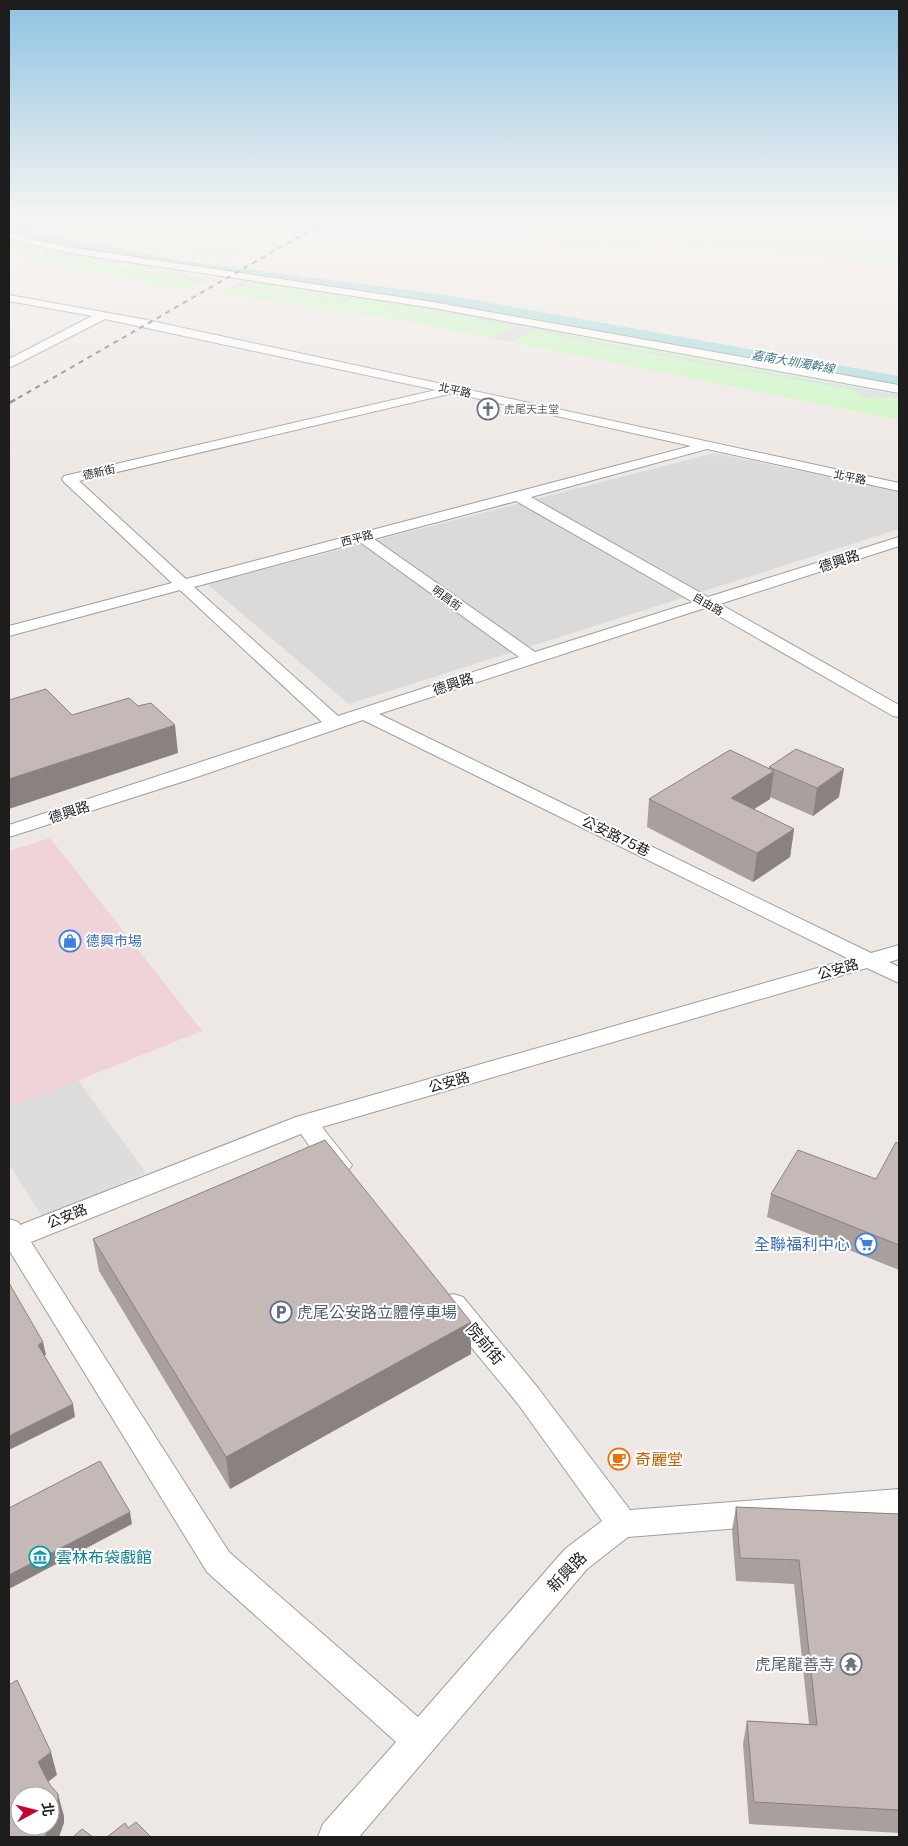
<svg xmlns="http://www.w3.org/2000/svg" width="908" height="1846" font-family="'Public Sans','Noto Sans TC',sans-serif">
<rect width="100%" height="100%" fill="#eee8e4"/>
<path fill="#dbdadb" d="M 714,453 L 899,492 L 899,529 L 349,704 L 207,584 Z"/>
<path fill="#efd3d9" d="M 50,838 L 202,1031 L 9,1108 L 9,851 Z"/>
<path fill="#ece8cf" d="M 35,216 L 305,216 L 310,218 L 231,261 L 158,250 L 65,229 Z"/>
<g fill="#caf7c1">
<path d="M 491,216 L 724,216 L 899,241 L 899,263 L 666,244 L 566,250 L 555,243 L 541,240 L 545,230 L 494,221 Z"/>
<path d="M 9,239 L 63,252 L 210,278 L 190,291 L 110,277 L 107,274 C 74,269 40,265 9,252 Z"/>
<path d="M 242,280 L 432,307 L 899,392 L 899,420 L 406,321 L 219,293 Z"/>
</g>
<path fill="#ddd" d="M 78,1080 L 146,1173 L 43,1218 L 9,1164 L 9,1108 Z"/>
<g fill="#d8dbe4">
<path d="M 9,242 L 134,270 L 192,277 L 206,276 L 210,279 L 193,285 L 189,283 L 191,282 L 189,279 L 126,270 L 16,247 L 9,245 Z"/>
<path d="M 241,281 L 247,282 L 250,286 L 465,315 L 553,331 L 605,344 L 899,395 L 899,398 L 888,396 L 871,398 L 859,395 L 855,390 L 601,345 L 534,329 L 511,342 L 492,338 L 514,326 L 419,309 L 266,289 L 242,287 L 228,289 Z"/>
</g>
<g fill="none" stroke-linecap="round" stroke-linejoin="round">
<path fill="#a5dada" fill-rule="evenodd" d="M 9,218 L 42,234 L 177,260 L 446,295 L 899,376 L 899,386 L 446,305 L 177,268 L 38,241 L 9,227 Z"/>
<g stroke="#9e9e9e" stroke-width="2">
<g id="minor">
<path d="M 9,230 L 26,238 L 75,248 L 433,302 L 899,385 L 899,393 L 433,308 L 75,254 L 19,242 L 9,237 Z"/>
<path d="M 9,295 L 142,319 L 899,483 L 899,491 L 707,449 L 531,497 L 708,597 L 899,537 L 899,546 L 720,604 L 899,705 L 899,717 L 893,716 L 705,608 L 379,714 L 871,953 L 899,945 L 899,959 L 889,962 L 899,967 L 899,983 L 867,968 L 322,1127 L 352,1165 L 348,1171 C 326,1178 313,1150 301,1134 L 31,1242 L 229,1552 L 418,1717 L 565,1549 L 602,1521 L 518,1404 L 443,1313 L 439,1305 L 443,1297 L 453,1294 L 463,1297 L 538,1388 L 630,1510 L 899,1489 L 899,1515 L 628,1537 L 587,1569 L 359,1837 L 318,1837 L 323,1824 L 396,1742 L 207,1572 L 9,1250 L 9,1219 L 18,1222 L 20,1225 L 296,1117 L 849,959 L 363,720 L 191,779 L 9,837 L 9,825 L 322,722 L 180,590 L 9,636 L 9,626 L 172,583 L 64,482 L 62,479 L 64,476 L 436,390 L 105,319 L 9,368 L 9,359 L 92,316 L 9,301 ZM 453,393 L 691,446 L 186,579 L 79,481 ZM 516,501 L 693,602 L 535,652 L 374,539 ZM 360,542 L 519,657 L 338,716 L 194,587 Z"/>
</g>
</g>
<use href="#minor" fill="#fff" fill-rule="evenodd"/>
<path stroke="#6b6b6b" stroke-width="2" stroke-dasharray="5 5" stroke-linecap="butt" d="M 18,398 L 335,216"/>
<path stroke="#6b6b6b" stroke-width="2.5" stroke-dasharray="7 7" stroke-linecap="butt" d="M 9,403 L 20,397"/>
</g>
<g fill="#a99f9d">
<path d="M 769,767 L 839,797 L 813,816 L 770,797 L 770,799 L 754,809 L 794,829 L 790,857 L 753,882 L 647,827 L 649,799 L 769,768 Z"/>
<path d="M 899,1144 L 899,1270 L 767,1217 L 771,1194 L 876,1179 Z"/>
<path d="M 93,1239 L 471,1322 L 471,1354 L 230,1489 L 99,1271 Z"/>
<path d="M 736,1507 L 899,1514 L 899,1833 L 749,1824 L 743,1744 L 747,1721 L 809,1724 L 794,1584 L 736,1581 L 732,1530 Z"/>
</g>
<g fill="#8a8280">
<path d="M 175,725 L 178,753 L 9,809 L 9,779 Z"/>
<path d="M 844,769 L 839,797 L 813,816 L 817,788 Z"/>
<path d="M 774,771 L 770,799 L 727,826 L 731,798 Z"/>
<path d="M 794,829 L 790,857 L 753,882 L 757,853 Z"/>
<path d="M 471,1322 L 471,1354 L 230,1489 L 226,1457 Z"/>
<path d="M 43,1342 L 46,1355 L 40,1357 L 38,1345 Z"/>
<path d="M 73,1404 L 75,1417 L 9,1450 L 9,1436 Z"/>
<path d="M 130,1512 L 132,1524 L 9,1589 L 9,1575 Z"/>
<path d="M 51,1752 L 57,1775 L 44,1785 L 38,1762 Z"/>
<path d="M 58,1794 L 64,1816 L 64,1823 L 59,1837 L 45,1837 L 49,1826 L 50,1826 L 50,1823 Z"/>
</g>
<g fill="#c5b9b7" stroke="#8a8280">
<path d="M 46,689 L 72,715 L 129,698 L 138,706 L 151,703 L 175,725 L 9,779 L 9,700 Z"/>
<path d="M 796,749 L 844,769 L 817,788 L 769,767 Z"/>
<path d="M 730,750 L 774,771 L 731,798 L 794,829 L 757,853 L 649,799 Z"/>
<path d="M 325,1140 L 471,1322 L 226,1457 L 93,1239 Z"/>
<path d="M 896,1142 L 899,1144 L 899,1245 L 771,1194 L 798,1150 L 876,1179 Z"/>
<path d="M 9,1283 L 43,1342 L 38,1345 L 73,1404 L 9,1436 Z"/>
<path d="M 100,1461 L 130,1512 L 9,1575 L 9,1508 Z"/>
<path d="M 736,1507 L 899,1514 L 899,1810 L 754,1802 L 747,1721 L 817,1725 L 799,1560 L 740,1558 Z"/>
<path d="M 17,1680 L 51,1752 L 38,1762 L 50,1785 L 58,1794 L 58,1801 L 50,1823 L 50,1796 L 20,1796 L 20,1826 L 49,1826 L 45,1837 L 9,1837 L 9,1685 Z"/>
<path d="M 136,1822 L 151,1837 L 107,1837 L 125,1823 L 128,1828 Z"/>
<path d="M 82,1829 L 93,1837 L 73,1837 Z"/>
</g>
<linearGradient id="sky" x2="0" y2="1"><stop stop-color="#8dc3e2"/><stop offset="0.46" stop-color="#f7f5f3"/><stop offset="1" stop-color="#f7f5f3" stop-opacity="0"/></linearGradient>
<rect width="908" height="474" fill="url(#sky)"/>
<defs>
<g id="church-ring" transform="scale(1.125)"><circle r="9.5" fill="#fff" stroke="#6b7280" stroke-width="1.5"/><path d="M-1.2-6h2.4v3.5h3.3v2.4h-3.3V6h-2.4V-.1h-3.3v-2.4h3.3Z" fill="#6b7280"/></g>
<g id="shop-ring" transform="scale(1.125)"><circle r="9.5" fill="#fff" stroke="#3f7fe0" stroke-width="1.5"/><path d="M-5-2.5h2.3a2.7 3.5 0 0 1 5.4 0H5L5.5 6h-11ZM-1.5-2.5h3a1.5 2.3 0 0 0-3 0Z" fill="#3f7fe0"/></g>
<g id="supermarket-ring" transform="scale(1.125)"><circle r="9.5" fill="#fff" stroke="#3f7fe0" stroke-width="1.5"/><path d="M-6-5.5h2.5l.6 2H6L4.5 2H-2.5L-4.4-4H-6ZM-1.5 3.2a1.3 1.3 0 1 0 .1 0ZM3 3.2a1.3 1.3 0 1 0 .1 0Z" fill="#3f7fe0"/></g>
<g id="parking-ring" transform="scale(1.125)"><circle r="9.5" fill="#fff" stroke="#5c6f8a" stroke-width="1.5"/><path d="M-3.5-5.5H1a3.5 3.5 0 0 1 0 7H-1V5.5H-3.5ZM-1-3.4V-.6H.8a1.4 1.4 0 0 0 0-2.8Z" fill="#5c6f8a"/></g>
<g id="cafe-ring" transform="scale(1.125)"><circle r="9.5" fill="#fff" stroke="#e8710a" stroke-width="1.5"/><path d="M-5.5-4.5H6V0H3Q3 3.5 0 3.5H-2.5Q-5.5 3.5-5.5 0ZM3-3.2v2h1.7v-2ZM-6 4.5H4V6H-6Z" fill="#e8710a"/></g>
<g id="museum-ring" transform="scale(1.125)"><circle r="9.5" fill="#fff" stroke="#0f9aa8" stroke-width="1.5"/><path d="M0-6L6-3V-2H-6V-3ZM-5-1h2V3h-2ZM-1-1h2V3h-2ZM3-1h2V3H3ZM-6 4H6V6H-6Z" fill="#0f9aa8"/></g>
<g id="temple-ring" transform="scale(1.125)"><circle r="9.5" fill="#fff" stroke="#6b7280" stroke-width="1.5"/><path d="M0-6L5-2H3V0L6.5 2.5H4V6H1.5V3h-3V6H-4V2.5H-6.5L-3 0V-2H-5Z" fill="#6b7280"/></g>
</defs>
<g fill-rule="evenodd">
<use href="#church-ring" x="488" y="409"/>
<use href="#shop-ring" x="70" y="941"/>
<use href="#supermarket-ring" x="866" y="1244"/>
<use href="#parking-ring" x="281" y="1312"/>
<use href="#cafe-ring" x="619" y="1459"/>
<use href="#museum-ring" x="40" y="1557"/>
<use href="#temple-ring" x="851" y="1664"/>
</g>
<g text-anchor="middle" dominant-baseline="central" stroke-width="4" stroke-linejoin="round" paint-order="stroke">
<g font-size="11" fill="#1d1d1d" stroke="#fff">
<text transform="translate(455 390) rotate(12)">北平路</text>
<text transform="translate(99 472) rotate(-13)">德新街</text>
<text transform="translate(850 477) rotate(12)">北平路</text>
<text transform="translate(357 538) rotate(-15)">西平路</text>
<text transform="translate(447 598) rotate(36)">明昌街</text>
<text transform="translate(708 604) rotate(30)">自由路</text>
</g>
<g font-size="11" fill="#5b616d" stroke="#fff" text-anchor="start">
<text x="504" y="409">虎尾天主堂</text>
</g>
<g font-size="12" font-style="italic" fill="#41788b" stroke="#fff">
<text transform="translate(793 362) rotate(10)">嘉南大圳濁幹線</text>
</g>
<g font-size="14" fill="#1d1d1d" stroke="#fff">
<text transform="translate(839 561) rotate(-18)">德興路</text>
<text transform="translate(453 684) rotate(-18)">德興路</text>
<text transform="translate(69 812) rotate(-18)">德興路</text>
<text transform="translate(616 836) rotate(26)">公安路75巷</text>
<text transform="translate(838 969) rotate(-16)">公安路</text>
<text transform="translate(449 1082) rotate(-16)">公安路</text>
<text transform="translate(67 1216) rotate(-22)">公安路</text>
</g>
<g font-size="14" fill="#366cbe" stroke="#fff" text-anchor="start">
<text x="86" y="941">德興市場</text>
</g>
<g font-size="16" fill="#366cbe" stroke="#fff" text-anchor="end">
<text x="850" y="1244">全聯福利中心</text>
</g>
<g font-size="16" fill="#4e5e75" stroke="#fff" text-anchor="start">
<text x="297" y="1312">虎尾公安路立體停車場</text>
</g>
<g font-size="16" fill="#1d1d1d" stroke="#fff">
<text transform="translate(485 1344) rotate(50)">院前街</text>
<text transform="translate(567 1572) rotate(-46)">新興路</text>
</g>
<g font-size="16" fill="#c56008" stroke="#fff" text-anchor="start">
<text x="635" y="1459">奇麗堂</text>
</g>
<g font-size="16" fill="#0d838f" stroke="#fff" text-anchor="start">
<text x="56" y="1557">雲林布袋戲館</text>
</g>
<g font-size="16" fill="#5b616d" stroke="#fff" text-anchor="end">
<text x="835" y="1664">虎尾龍善寺</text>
</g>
</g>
<rect width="908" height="1846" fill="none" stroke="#1d1d1d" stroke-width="20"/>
<g transform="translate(35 1811) rotate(83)"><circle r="24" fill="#ffffff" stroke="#a5a5a5"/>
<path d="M0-4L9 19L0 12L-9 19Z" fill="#c30735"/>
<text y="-8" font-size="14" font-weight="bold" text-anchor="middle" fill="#1d1d1d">北</text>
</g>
</svg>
